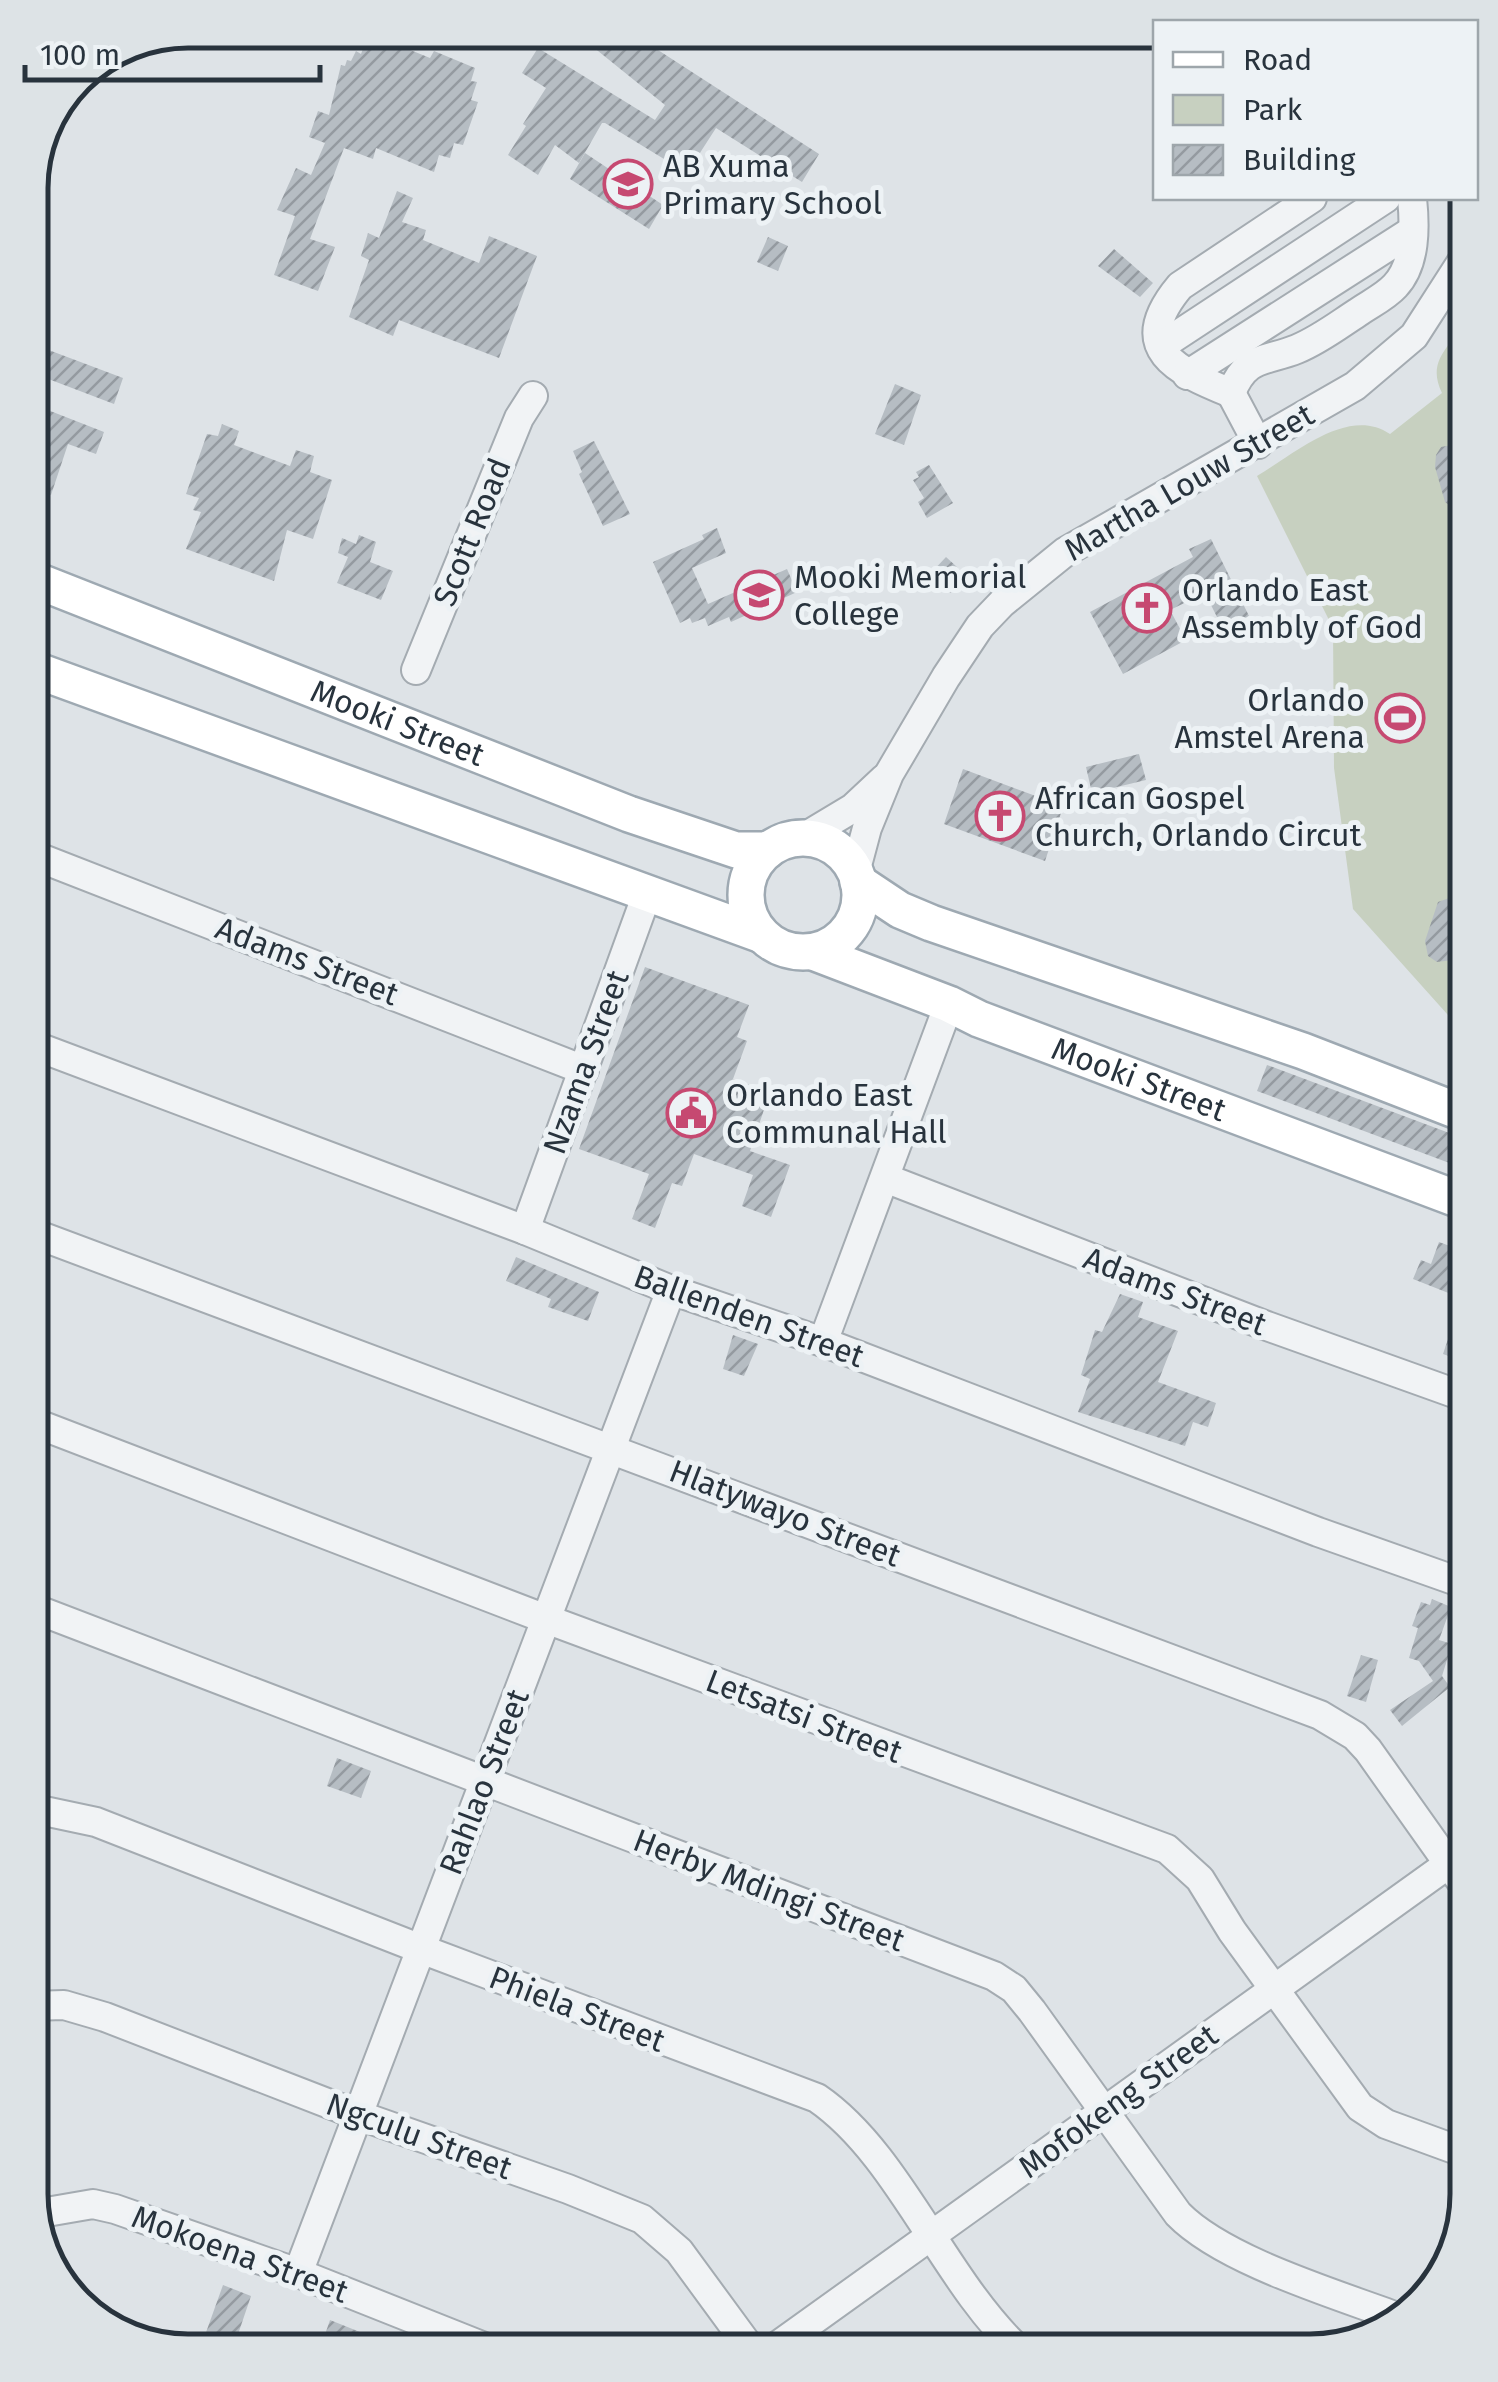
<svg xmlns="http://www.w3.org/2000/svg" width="1498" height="2382" font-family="'Fira Sans',sans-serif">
<defs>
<pattern id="building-hatch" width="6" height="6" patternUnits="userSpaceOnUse" patternTransform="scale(2.5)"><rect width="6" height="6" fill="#b6bdc3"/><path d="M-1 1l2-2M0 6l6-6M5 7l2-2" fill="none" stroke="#949aa0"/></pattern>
</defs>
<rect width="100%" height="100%" fill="#dee3e7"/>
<path fill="#c7d0c0" d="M 1468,317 L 1468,1032 L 1455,1027 L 1456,1024 L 1353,909 L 1334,768 L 1333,628 L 1257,476 C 1293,455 1348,405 1390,434 L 1442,393 C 1425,359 1453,345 1468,317 Z"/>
<g fill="url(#building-hatch)">
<path d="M 572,30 L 627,30 L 819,154 L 802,182 L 716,128 L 687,173 L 605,123 L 602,123 L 579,163 L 555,145 L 538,175 L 508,155 L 526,126 L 523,124 L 546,88 L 522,73 L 538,48 L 655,120 L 665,105 Z"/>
<path d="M 369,33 L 430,58 L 434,51 L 475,68 L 471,81 L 477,82 L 471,100 L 478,102 L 463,145 L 454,143 L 450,158 L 439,155 L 434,172 L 376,148 L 373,159 L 344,148 L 310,239 L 335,247 L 318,291 L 274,275 L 295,216 L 277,210 L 296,168 L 311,175 L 325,143 L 309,137 L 318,111 L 329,115 L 341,65 L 345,66 L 347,60 L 351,61 L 356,51 L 361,54 Z"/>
<path d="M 585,153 L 663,205 L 649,229 L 570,179 Z"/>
<path d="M 397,191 L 413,198 L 402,222 L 426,230 L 423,240 L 479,263 L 489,236 L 537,256 L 499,358 L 399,320 L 393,336 L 349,317 L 369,260 L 361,256 L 368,233 L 379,238 Z"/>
<path d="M 768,237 L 788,246 L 778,271 L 757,262 Z"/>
<path d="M 1114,249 L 1153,283 L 1140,297 L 1098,266 Z"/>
<path d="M 30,343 L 123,378 L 114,404 L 30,372 Z"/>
<path d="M 895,384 L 921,395 L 904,445 L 875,434 Z"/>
<path d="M 35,405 L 104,432 L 96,454 L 68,444 L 51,495 L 30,487 L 30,416 Z"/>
<path d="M 222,424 L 239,431 L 234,445 L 290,466 L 296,450 L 314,456 L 310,472 L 332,480 L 313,539 L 287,530 L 274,581 L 186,549 L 201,512 L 193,510 L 199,498 L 186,494 L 207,434 L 218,436 Z"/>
<path d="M 594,441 L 630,514 L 603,526 L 579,474 L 582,472 L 573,451 Z"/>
<path d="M 1457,444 L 1468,447 L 1468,513 L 1457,511 L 1445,502 L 1435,467 L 1436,455 L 1441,447 Z"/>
<path d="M 929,465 L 953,503 L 927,518 L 918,502 L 924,498 L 913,480 L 919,477 L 916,472 Z"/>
<path d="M 717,528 L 726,553 L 692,568 L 708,604 L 787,569 L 797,592 L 731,622 L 729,617 L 708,626 L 705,618 L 692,623 L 690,618 L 680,623 L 653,562 L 704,539 L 702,535 Z"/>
<path d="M 359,535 L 376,542 L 370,562 L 393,571 L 381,600 L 337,583 L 348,557 L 338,553 L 342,538 L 356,544 Z"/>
<path d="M 1211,539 L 1249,616 L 1223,629 L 1205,593 L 1170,610 L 1186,640 L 1123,674 L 1090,612 L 1193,557 L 1189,549 Z"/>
<path d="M 946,557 L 969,578 L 950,593 L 930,574 Z"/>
<path d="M 1457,627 L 1468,628 L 1468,817 L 1457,817 L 1452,730 Z"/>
<path d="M 1139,754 L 1146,780 L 1092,793 L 1086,767 Z"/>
<path d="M 963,769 L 1052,802 L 1049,809 L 1061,813 L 1045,861 L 944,824 Z"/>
<path d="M 1455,896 L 1468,899 L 1468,958 L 1437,962 L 1428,956 L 1425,941 L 1438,902 Z"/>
<path d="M 645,967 L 749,1005 L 737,1037 L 747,1041 L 733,1079 L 770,1092 L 750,1151 L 790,1165 L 771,1217 L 742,1206 L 753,1175 L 694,1154 L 682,1186 L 672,1183 L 655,1228 L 632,1219 L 649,1174 L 579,1149 Z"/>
<path d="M 1267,1065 L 1468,1140 L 1468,1170 L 1257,1091 Z"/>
<path d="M 1439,1242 L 1458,1249 L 1450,1272 L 1463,1276 L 1468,1270 L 1468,1363 L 1443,1354 L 1456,1315 L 1450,1313 L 1456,1296 L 1413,1279 L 1421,1260 L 1431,1264 Z"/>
<path d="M 516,1257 L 599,1292 L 588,1321 L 548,1307 L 551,1299 L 506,1281 Z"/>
<path d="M 1120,1294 L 1143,1302 L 1138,1317 L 1178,1331 L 1158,1382 L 1216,1403 L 1208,1427 L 1193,1422 L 1185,1446 L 1078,1412 L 1090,1379 L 1081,1375 L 1095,1330 L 1102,1332 Z"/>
<path d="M 733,1335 L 758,1344 L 744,1376 L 723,1369 Z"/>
<path d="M 1432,1599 L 1451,1607 L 1439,1640 L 1452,1644 L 1442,1676 L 1450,1687 L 1402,1726 L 1390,1710 L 1433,1681 L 1419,1661 L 1409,1658 L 1418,1628 L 1412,1626 L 1421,1602 L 1430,1605 Z"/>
<path d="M 1361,1655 L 1378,1660 L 1366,1702 L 1347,1696 Z"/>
<path d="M 337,1758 L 371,1771 L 361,1798 L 327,1786 Z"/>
<path d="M 223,2285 L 251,2296 L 232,2352 L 199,2352 Z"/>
<path d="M 330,2320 L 380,2340 L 376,2352 L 319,2352 Z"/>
</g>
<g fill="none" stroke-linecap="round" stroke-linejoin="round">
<g stroke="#a4abb1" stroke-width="32">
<g id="minor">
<path d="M 1312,198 L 1180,286 C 1127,349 1177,371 1231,393 C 1246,355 1265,362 1297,349 C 1319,340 1337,326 1357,313 C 1368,305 1385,297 1395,286 C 1416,264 1415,226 1412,198"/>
<path d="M 1161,346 L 1386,198"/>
<path d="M 1187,375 L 1412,231"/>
<path d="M 1231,393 L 1258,444"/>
<path d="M 416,670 L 519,418 L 533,396"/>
<path d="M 803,838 L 853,808 L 884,779"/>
<path d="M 30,854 L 584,1070"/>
<path d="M 855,873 L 867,828 L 889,774 L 946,677 L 980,626 L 1002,603 L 1065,552 L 1355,386 L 1414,336 L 1468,252"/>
<path d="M 30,1044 L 525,1230 L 671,1290 L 823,1342 L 1318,1532 L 1468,1585"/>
<path d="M 885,1178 L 1267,1326 L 1468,1398"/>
<path d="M 525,1230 L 647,894"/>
<path d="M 30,1232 L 1320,1715 L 1355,1736 L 1368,1750 L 1468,1891"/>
<path d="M 823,1342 L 949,1004"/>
<path d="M 30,1421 L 546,1619 L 1167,1849 L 1200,1879 L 1232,1931 L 1360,2107 L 1386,2124 L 1468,2154"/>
<path d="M 30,1607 L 994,1976 L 1014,1989 L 1032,2011 L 1178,2214 C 1224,2261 1336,2294 1400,2318"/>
<path d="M 30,1808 L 96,1822 L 421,1949 L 817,2098 C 900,2155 944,2282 1021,2352"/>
<path d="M 30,2006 L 64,2005 L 105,2017 L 358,2115 L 568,2189 L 642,2219 L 679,2251 L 753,2352"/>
<path d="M 35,2214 L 93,2204 L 115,2209 L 298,2273 L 497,2352"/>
<path d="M 298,2273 L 671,1290"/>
<path d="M 769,2352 L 1468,1850"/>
</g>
</g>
<g stroke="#9ea9b2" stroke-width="40">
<g id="major">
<path id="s1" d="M 30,578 L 629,814 L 736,850 L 768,850"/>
<path d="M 30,668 L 762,935"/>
<circle cx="803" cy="895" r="57"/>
<path d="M 858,882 L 900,910 L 931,923 L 1303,1051 L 1468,1115"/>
<path id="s2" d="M 813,952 L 949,1004 L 979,1019 L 1468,1203"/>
</g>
</g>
<use href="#minor" stroke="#f1f3f5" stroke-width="28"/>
<use href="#major" stroke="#fff" stroke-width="35"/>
</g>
<defs>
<g id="school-ring" transform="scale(2.5)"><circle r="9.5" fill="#edf2f5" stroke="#c64971" stroke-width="1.5"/><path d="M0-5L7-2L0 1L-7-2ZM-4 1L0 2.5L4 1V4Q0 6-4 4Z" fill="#c64971"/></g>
<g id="university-ring" transform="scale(2.5)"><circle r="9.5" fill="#edf2f5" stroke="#c64971" stroke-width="1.5"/><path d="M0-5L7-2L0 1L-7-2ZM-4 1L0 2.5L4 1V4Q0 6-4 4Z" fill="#c64971"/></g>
<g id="church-ring" transform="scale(2.5)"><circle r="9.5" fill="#edf2f5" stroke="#c64971" stroke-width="1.5"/><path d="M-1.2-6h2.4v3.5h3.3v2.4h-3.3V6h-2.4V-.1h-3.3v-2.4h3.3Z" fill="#c64971"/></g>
<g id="stadium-ring" transform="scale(2.5)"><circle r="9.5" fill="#edf2f5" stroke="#c64971" stroke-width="1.5"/><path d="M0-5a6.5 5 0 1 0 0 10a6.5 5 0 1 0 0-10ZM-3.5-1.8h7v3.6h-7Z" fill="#c64971"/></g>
<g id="civic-ring" transform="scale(2.5)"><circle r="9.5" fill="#edf2f5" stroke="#c64971" stroke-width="1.5"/><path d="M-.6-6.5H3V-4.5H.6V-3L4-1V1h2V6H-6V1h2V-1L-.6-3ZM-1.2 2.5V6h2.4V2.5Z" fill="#c64971"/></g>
</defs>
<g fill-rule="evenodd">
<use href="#school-ring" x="628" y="184"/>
<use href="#university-ring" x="759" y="595"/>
<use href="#church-ring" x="1147" y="608"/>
<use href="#stadium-ring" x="1400" y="718"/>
<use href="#church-ring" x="1000" y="816"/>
<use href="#civic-ring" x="691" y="1113"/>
</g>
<g text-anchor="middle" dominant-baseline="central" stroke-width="10" stroke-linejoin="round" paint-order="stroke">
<g font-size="32" fill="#28333d" stroke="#edf2f5" text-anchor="start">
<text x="663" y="166">AB Xuma<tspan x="663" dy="37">Primary School</tspan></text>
<text x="794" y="577">Mooki Memorial<tspan x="794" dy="37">College</tspan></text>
<text x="1182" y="590">Orlando East<tspan x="1182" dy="37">Assembly of God</tspan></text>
<text x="1365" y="700" text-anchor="end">Orlando<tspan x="1365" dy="37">Amstel Arena</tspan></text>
<text x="1035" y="798">African Gospel<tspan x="1035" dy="37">Church, Orlando Circut</tspan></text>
<text x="726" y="1095">Orlando East<tspan x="726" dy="37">Communal Hall</tspan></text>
</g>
<g font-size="32" fill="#28333d" stroke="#edf2f5">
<text transform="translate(1189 482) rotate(-30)">Martha Louw Street</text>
<text transform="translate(472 532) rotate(-68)">Scott Road</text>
<text stroke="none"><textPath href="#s1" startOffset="395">Mooki Street</textPath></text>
<text transform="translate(307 961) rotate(21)">Adams Street</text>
<text transform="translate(586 1062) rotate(-70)">Nzama Street</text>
<text stroke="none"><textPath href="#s2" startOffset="350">Mooki Street</textPath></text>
<text transform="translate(1175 1291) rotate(21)">Adams Street</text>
<text transform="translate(749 1316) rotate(20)">Ballenden Street</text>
<text transform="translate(785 1513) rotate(21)">Hlatywayo Street</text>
<text transform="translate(804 1716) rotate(21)">Letsatsi Street</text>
<text transform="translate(484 1782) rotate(-69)">Rahlao Street</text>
<text transform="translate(769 1890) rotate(21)">Herby Mdingi Street</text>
<text transform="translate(577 2009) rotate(21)">Phiela Street</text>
<text transform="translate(1118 2101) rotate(-36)">Mofokeng Street</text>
<text transform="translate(419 2136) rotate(20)">Ngculu Street</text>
<text transform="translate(240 2254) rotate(20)">Mokoena Street</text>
</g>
</g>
<path d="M0 0H1498V2382H0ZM188 48H1310A140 140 0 0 1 1450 188V2194A140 140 0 0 1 1310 2334H188A140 140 0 0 1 48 2194V188A140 140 0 0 1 188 48Z" fill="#dde3e6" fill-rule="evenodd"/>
<path fill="none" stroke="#28333d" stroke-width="5" d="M188 48H1310A140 140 0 0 1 1450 188V2194A140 140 0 0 1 1310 2334H188A140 140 0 0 1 48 2194V188A140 140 0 0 1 188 48Z"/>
<rect x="1153" y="20" width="325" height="180" fill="#edf2f5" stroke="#9ea6ab" stroke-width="2.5"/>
<rect x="1173" y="52" width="50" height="15" fill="#ffffff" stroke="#9ea6ab" stroke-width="2.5"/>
<text x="1243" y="70" font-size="30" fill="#28333d">Road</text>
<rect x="1173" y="95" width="50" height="30" fill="#c7d0c0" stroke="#9ea6ab" stroke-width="2.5"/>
<text x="1243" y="120" font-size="30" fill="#28333d">Park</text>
<rect x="1173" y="145" width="50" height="30" fill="url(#building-hatch)" stroke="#9ea6ab" stroke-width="2.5"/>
<text x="1243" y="170" font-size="30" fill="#28333d">Building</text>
<path d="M25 65v15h295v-15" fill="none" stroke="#28333d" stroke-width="5"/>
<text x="40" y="65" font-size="30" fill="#28333d" stroke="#edf2f5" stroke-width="8" paint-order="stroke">100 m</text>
</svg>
